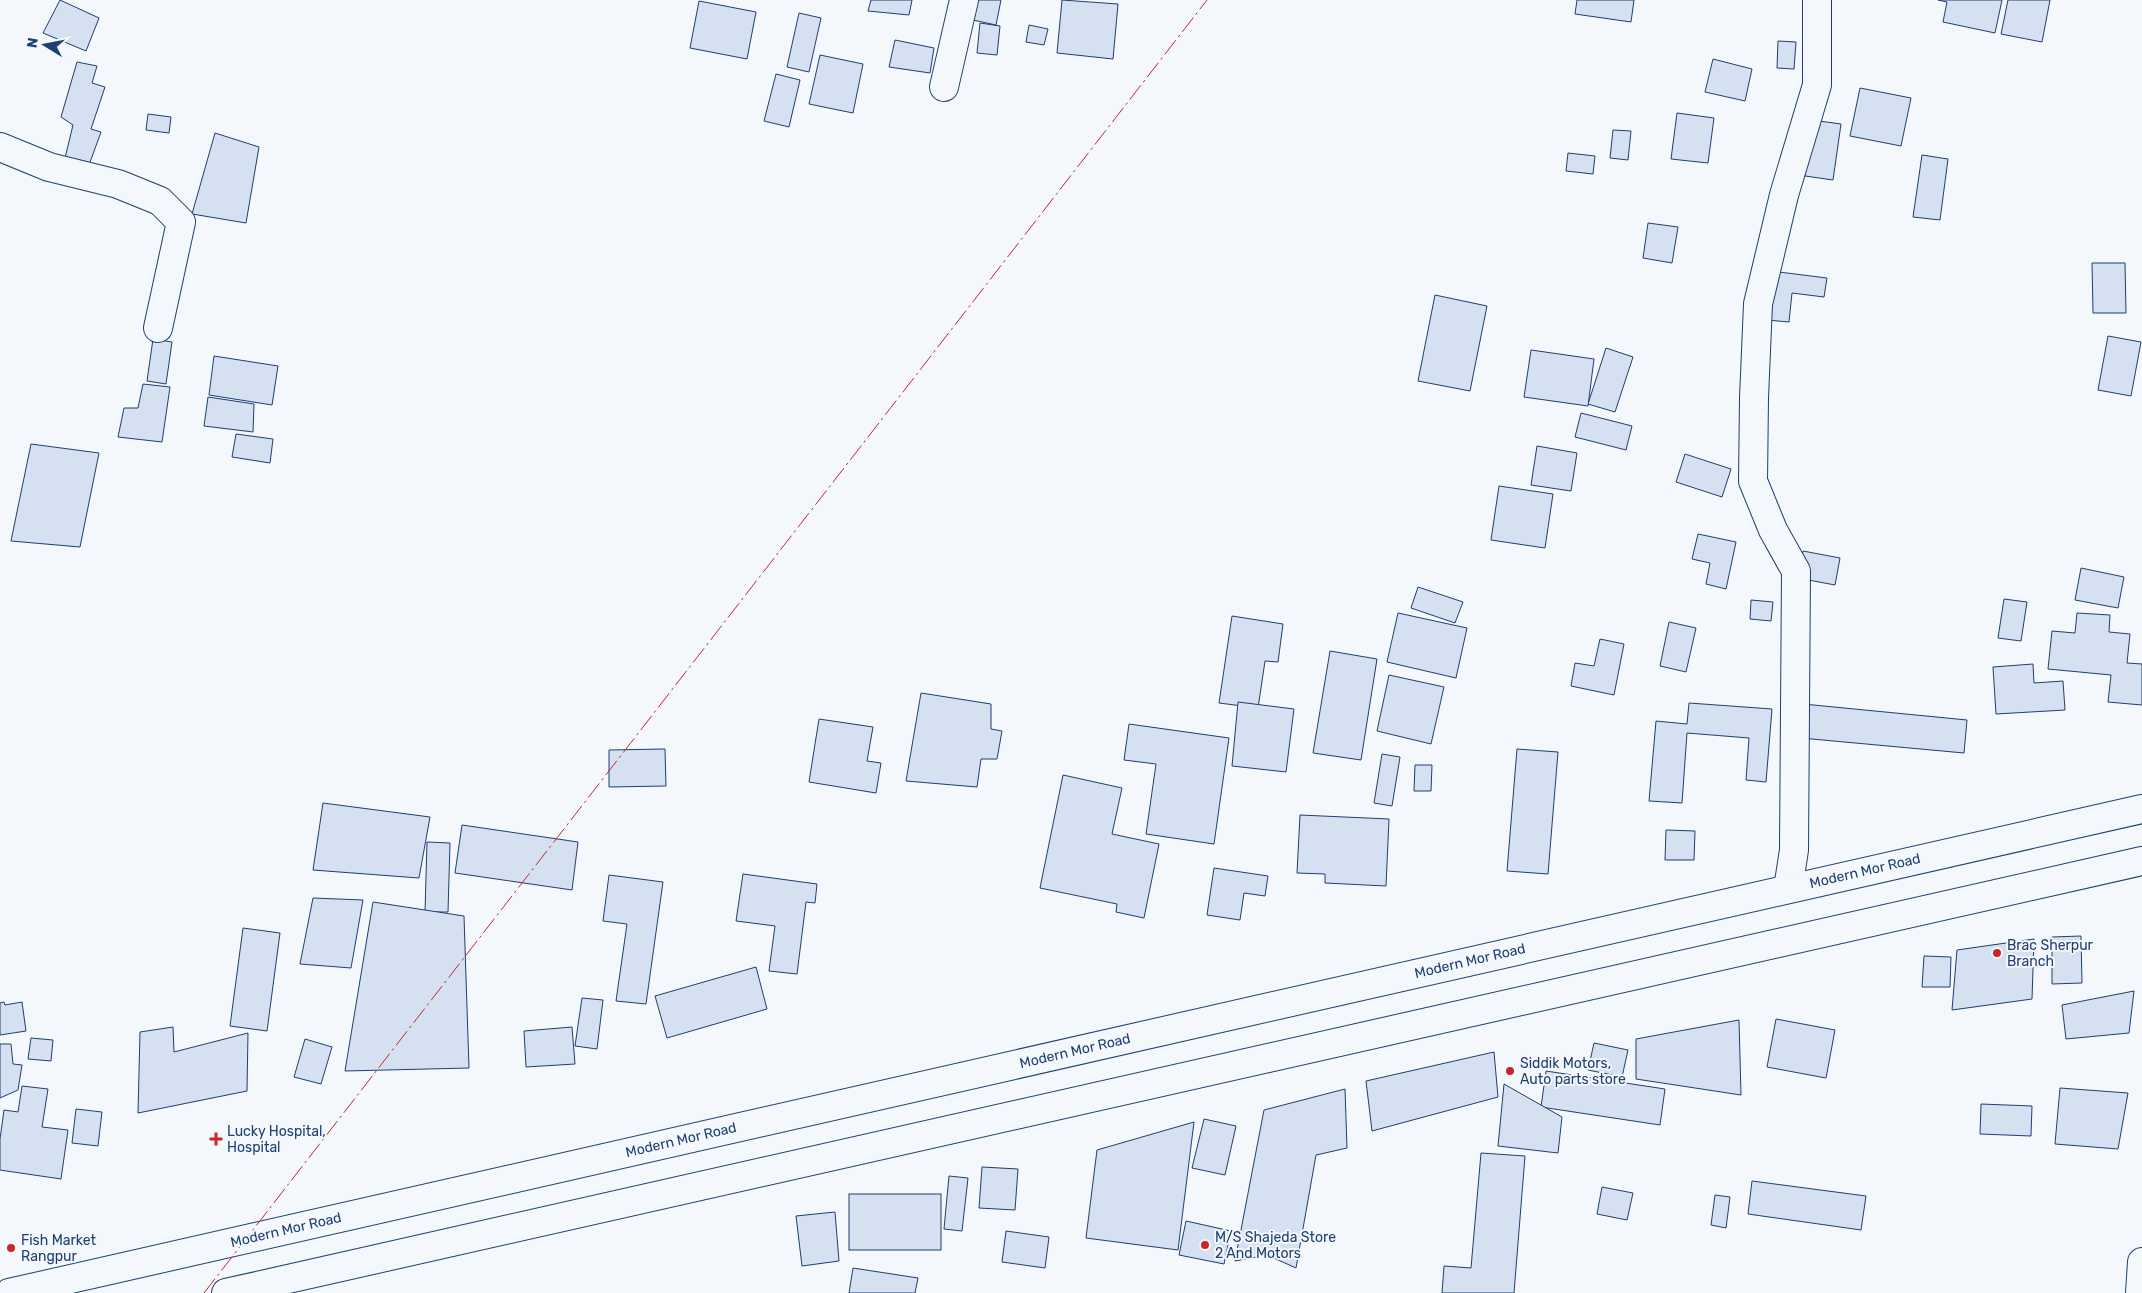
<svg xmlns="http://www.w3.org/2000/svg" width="2142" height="1293" font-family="Rubik,sans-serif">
<rect width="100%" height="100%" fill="#f4f7fb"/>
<g fill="#d5e0f0" stroke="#1d3f73">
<path d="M 60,0 L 99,18 L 86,51 L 43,33 Z"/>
<path d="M 871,0 L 912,0 L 909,15 L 868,11 Z"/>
<path d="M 953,0 L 1001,0 L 996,25 L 950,15 Z"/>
<path d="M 1062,0 L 1118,4 L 1113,59 L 1057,53 Z"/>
<path d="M 1577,0 L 1634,0 L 1631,22 L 1575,14 Z"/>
<path d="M 1938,0 L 2002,0 L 1995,33 L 1943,22 L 1947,2 Z"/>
<path d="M 2008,0 L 2050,0 L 2042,42 L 2001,34 Z"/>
<path d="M 699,1 L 756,12 L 747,59 L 690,48 Z"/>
<path d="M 799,13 L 821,18 L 809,72 L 787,67 Z"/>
<path d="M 980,23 L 1000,26 L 997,55 L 977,53 Z"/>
<path d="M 1029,25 L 1048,29 L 1044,45 L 1026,42 Z"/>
<path d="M 895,40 L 934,48 L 930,73 L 889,67 Z"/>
<path d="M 1778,41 L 1796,42 L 1794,69 L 1777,68 Z"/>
<path d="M 820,55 L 863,64 L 853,113 L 809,104 Z"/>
<path d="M 1713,59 L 1752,69 L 1745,101 L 1705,92 Z"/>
<path d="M 77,62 L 97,66 L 92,83 L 105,87 L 91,129 L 101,132 L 89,165 L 65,158 L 73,125 L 61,117 Z"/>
<path d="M 776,74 L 800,80 L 789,127 L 764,121 Z"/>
<path d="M 1860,88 L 1911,98 L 1901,146 L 1850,136 Z"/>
<path d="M 1677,113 L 1714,118 L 1708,163 L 1671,159 Z"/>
<path d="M 148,114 L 171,117 L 169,133 L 146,130 Z"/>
<path d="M 1812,120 L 1841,124 L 1833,180 L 1805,176 Z"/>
<path d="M 1613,130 L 1631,131 L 1628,160 L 1610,158 Z"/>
<path d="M 215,133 L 259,147 L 246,223 L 192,214 Z"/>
<path d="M 1568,153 L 1595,156 L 1593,174 L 1566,171 Z"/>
<path d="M 1922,155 L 1948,159 L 1940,220 L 1913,217 Z"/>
<path d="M 1648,223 L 1678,227 L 1672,263 L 1643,258 Z"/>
<path d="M 2092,263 L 2125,263 L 2126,313 L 2093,313 Z"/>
<path d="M 1763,270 L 1827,278 L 1824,297 L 1792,293 L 1789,322 L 1756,319 Z"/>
<path d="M 1435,295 L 1487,306 L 1470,391 L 1418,381 Z"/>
<path d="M 2108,336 L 2141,342 L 2131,396 L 2098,390 Z"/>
<path d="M 153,339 L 172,342 L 166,384 L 147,381 Z"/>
<path d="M 1606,348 L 1633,357 L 1615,412 L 1588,404 Z"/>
<path d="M 1531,350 L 1594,359 L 1588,406 L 1524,397 Z"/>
<path d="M 214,356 L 278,366 L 272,405 L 209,395 Z"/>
<path d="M 143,384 L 170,387 L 162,442 L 118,437 L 124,408 L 138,408 Z"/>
<path d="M 208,397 L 254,404 L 253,432 L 204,426 Z"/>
<path d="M 1581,413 L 1632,426 L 1626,450 L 1575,437 Z"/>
<path d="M 236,434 L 273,439 L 270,463 L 232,457 Z"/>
<path d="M 31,444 L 99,453 L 80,547 L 11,541 Z"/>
<path d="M 1537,446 L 1577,453 L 1571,491 L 1531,485 Z"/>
<path d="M 1685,454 L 1731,469 L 1722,497 L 1676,482 Z"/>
<path d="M 1499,486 L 1553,494 L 1545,548 L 1491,540 Z"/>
<path d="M 1698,534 L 1736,542 L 1726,589 L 1706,584 L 1710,563 L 1692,559 Z"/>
<path d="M 1803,551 L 1840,558 L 1835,585 L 1798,578 Z"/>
<path d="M 2081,568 L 2124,577 L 2118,608 L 2075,600 Z"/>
<path d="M 1418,587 L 1463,602 L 1455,623 L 1411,608 Z"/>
<path d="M 2004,599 L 2027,602 L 2021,641 L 1998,638 Z"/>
<path d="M 1751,600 L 1773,602 L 1771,621 L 1750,619 Z"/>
<path d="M 1398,613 L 1467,628 L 1456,678 L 1387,662 Z"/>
<path d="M 2077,613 L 2110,615 L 2109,632 L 2130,634 L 2127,663 L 2142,664 L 2142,705 L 2108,702 L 2111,675 L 2048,669 L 2052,631 L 2075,633 Z"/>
<path d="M 1232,616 L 1283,624 L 1278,662 L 1265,661 L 1258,708 L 1219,703 Z"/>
<path d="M 1669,622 L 1696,628 L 1686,672 L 1660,666 Z"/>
<path d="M 1600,639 L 1624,644 L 1614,695 L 1571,686 L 1575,663 L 1594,666 Z"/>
<path d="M 1330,651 L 1377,659 L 1361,760 L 1313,753 Z"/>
<path d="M 2033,664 L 2034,683 L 2063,681 L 2065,710 L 1996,714 L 1993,667 Z"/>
<path d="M 1389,675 L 1444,687 L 1431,744 L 1377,731 Z"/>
<path d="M 921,693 L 991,704 L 991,729 L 1002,731 L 997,759 L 981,759 L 977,787 L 906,781 Z"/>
<path d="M 1238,702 L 1294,709 L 1286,772 L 1232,766 Z"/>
<path d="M 1689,703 L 1772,709 L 1766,782 L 1746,780 L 1749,738 L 1687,733 L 1682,803 L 1649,801 L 1656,721 L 1687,724 Z"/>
<path d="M 1793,703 L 1967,720 L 1964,753 L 1790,737 Z"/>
<path d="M 819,719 L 873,727 L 867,761 L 881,763 L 876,793 L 809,782 Z"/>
<path d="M 1129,724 L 1229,738 L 1214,844 L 1146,834 L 1156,764 L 1124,760 Z"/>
<path d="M 665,749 L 666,786 L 609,787 L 609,750 Z"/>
<path d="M 1517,749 L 1558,752 L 1548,874 L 1507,871 Z"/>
<path d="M 1382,754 L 1400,757 L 1392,806 L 1374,803 Z"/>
<path d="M 1415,765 L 1432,765 L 1431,791 L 1414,791 Z"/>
<path d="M 1063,775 L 1122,788 L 1112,834 L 1159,844 L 1144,918 L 1116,912 L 1117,904 L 1040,888 Z"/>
<path d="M 323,803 L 430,817 L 419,878 L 313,870 Z"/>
<path d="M 1300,815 L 1389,819 L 1386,886 L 1325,883 L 1325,874 L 1297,873 Z"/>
<path d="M 462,825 L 578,842 L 572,890 L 455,873 Z"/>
<path d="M 1666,830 L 1695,831 L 1694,860 L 1665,860 Z"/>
<path d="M 427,842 L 450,843 L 448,912 L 425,912 Z"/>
<path d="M 1214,868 L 1268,876 L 1265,896 L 1244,893 L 1240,920 L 1207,915 Z"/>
<path d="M 743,874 L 817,884 L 815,903 L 806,902 L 797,974 L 769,971 L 775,926 L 736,921 Z"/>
<path d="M 609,875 L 663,882 L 646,1004 L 616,1001 L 627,924 L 603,921 Z"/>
<path d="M 313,898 L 363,900 L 351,968 L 300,964 Z"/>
<path d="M 373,902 L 464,916 L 469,1068 L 345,1071 Z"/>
<path d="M 243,928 L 280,933 L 267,1031 L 230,1026 Z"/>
<path d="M 2081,936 L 2082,983 L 2052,984 L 2052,937 Z"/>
<path d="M 2034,939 L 2032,999 L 1952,1010 L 1957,950 Z"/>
<path d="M 1924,956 L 1951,957 L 1950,987 L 1922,987 Z"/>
<path d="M 756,967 L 767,1009 L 667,1038 L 655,996 Z"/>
<path d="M 2134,991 L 2129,1033 L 2066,1039 L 2062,1005 Z"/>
<path d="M 582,998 L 603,1000 L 597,1049 L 575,1046 Z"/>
<path d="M 4,1002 L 5,1005 L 22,1002 L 26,1031 L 0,1035 L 0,1003 Z"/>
<path d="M 1776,1019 L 1835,1030 L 1826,1078 L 1767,1067 Z"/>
<path d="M 1739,1020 L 1741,1095 L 1636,1079 L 1636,1039 Z"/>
<path d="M 173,1027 L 174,1052 L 248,1033 L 247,1091 L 138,1113 L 140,1032 Z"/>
<path d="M 572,1027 L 575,1064 L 526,1067 L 524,1031 Z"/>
<path d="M 31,1038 L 53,1040 L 51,1061 L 28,1059 Z"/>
<path d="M 305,1039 L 332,1047 L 321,1084 L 294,1077 Z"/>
<path d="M 1594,1043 L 1628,1050 L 1622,1077 L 1588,1070 Z"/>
<path d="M 0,1044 L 11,1044 L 13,1064 L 22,1065 L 18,1090 L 0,1098 Z"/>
<path d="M 1494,1052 L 1498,1097 L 1372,1131 L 1366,1081 Z"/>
<path d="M 1546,1071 L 1665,1089 L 1660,1125 L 1541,1107 Z"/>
<path d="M 1504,1084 L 1562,1117 L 1558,1153 L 1498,1146 Z"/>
<path d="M 22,1086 L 48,1089 L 42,1127 L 68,1130 L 61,1179 L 0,1170 L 0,1139 L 4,1110 L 18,1112 Z"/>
<path d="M 2060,1088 L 2128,1093 L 2118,1149 L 2055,1144 Z"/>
<path d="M 1345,1089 L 1347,1148 L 1316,1155 L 1296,1268 L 1267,1255 L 1235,1261 L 1264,1110 Z"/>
<path d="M 1981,1104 L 2032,1106 L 2031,1136 L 1980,1134 Z"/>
<path d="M 76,1109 L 102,1112 L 98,1146 L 72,1143 Z"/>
<path d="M 1204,1119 L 1236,1126 L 1225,1175 L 1192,1168 Z"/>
<path d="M 1194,1122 L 1178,1250 L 1086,1238 L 1097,1150 Z"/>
<path d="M 1481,1153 L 1525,1156 L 1514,1293 L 1442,1293 L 1444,1266 L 1471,1268 Z"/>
<path d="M 982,1167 L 1018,1169 L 1015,1210 L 979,1208 Z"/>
<path d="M 949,1176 L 968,1178 L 962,1231 L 944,1229 Z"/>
<path d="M 1752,1181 L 1866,1196 L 1861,1230 L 1748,1214 Z"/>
<path d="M 1602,1187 L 1633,1193 L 1627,1220 L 1597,1214 Z"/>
<rect x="849" y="1194" width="92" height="56"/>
<path d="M 1715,1195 L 1730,1197 L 1726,1228 L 1711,1225 Z"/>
<path d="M 835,1212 L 839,1261 L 802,1266 L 796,1216 Z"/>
<path d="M 1186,1221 L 1231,1231 L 1224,1264 L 1179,1255 Z"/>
<path d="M 1006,1231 L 1049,1237 L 1045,1268 L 1002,1262 Z"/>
<path d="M 853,1268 L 918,1278 L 915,1293 L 849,1293 Z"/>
</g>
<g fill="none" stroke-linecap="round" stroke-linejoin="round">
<g stroke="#1d3f73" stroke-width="30">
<g id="street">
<path d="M 944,87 L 964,0"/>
<path d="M 0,147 L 49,167 L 118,184 L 160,201 L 181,222 L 158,328"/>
<path d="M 1788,889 L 1794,850 L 1796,571 L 1773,530 L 1753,481 L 1754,398 L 1758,304 L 1784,195 L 1817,85 L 1817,0"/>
<path d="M 2140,1293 L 2142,1262"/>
</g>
</g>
<g stroke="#1d3f73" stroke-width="30">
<g id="highway">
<path d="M 9,1293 L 2142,809"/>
<path d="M 226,1293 L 2142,861"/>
</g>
</g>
<use href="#street" stroke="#f4f7fb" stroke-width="28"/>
<use href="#highway" stroke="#f4f7fb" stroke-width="28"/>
<path stroke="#c62828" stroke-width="1" stroke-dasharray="18 4 2.5 4" stroke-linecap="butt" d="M 204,1293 L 1207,0"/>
</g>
<g fill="#c62828" stroke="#f4f7fb" stroke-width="2">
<circle cx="1997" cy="953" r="5"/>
<circle cx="1510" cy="1071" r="5"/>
<path d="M213.5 1131.5h5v5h5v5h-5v5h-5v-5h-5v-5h5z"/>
<circle cx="1205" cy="1245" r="5"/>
<circle cx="11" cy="1248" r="5"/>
</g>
<g text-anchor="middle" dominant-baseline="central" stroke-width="4" stroke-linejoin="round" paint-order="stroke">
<g font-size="14" fill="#1d3f73" stroke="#f4f7fb">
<text transform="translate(1865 871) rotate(-13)">Modern Mor Road</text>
<text transform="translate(1470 961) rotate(-13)">Modern Mor Road</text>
<text transform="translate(1075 1051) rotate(-13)">Modern Mor Road</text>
<text transform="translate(681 1140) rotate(-13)">Modern Mor Road</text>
<text transform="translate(286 1230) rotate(-13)">Modern Mor Road</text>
</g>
<g font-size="14" fill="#1d3f73" stroke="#f4f7fb" text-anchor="start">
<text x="2007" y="945">Brac Sherpur<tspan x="2007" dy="16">Branch</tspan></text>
<text x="1520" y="1063">Siddik Motors,<tspan x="1520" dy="16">Auto parts store</tspan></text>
<text x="227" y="1131">Lucky Hospital,<tspan x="227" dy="16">Hospital</tspan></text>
<text x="1215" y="1237">M/S Shajeda Store<tspan x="1215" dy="16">2 And Motors</tspan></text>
<text x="21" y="1240">Fish Market<tspan x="21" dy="16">Rangpur</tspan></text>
</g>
</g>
<g transform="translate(45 45) rotate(280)" stroke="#f4f7fb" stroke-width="4" paint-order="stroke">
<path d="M0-4L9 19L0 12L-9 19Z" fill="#1d3f73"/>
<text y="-8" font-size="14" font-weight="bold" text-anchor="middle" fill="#1d3f73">N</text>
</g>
</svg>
